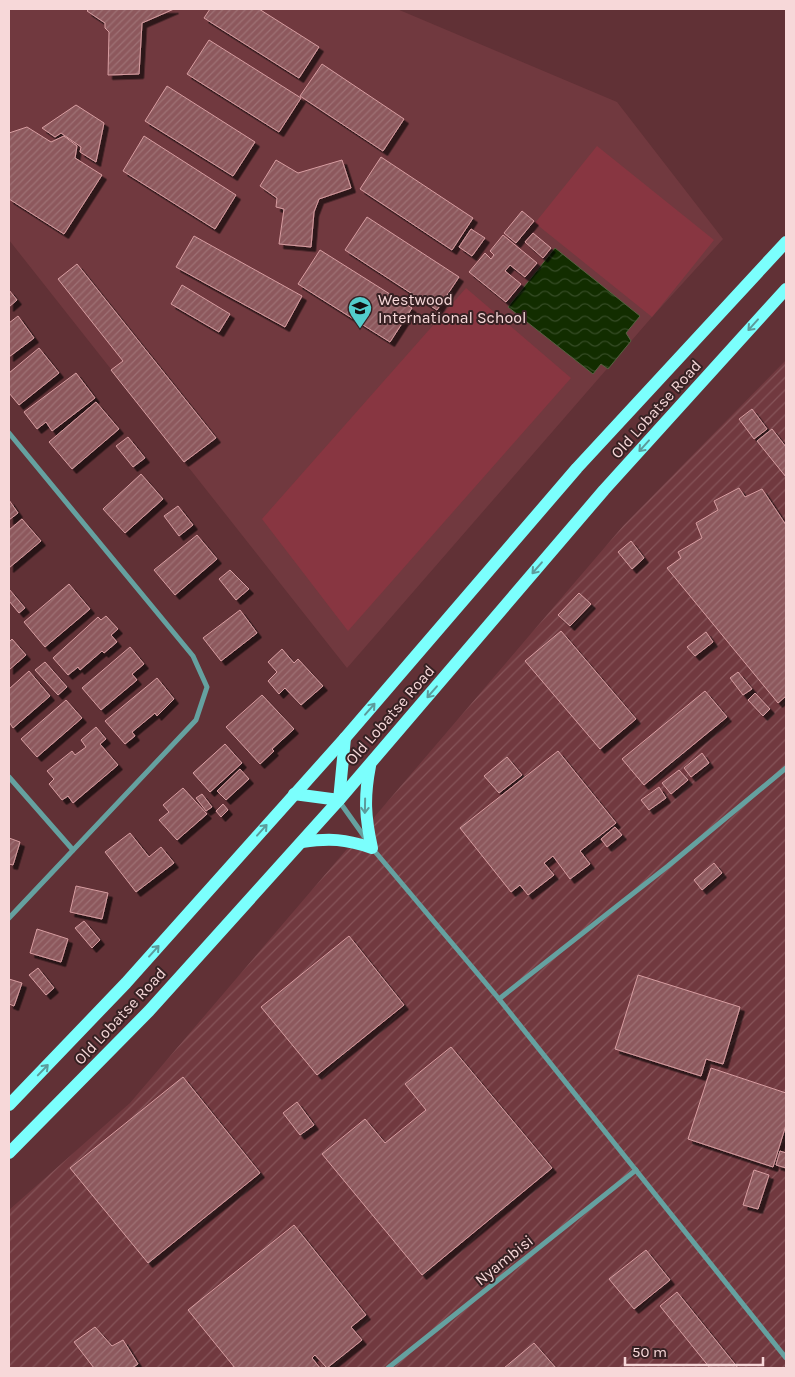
<svg xmlns="http://www.w3.org/2000/svg" width="795" height="1377" font-family="Karla,sans-serif">
<defs>
<pattern id="industrial-furrows" width="10" height="10" patternUnits="userSpaceOnUse" patternTransform="scale(1.25)"><rect width="10" height="10" fill="#71393f"/><path d="M-1 1l2-2M0 10L10 0M9 11l2-2" fill="none" stroke="#86555a"/></pattern>
<pattern id="water-waves" width="16" height="10" patternUnits="userSpaceOnUse" patternTransform="scale(1.25)"><rect width="16" height="10" fill="#122d00"/><path d="M0 5q4-4 8 0t8 0" fill="none" stroke="#354b25"/></pattern>
<pattern id="building-hatch" width="6" height="6" patternUnits="userSpaceOnUse" patternTransform="scale(1.25)"><rect width="6" height="6" fill="#8d595d"/><path d="M-1 1l2-2M0 6l6-6M5 7l2-2" fill="none" stroke="#9e7074"/></pattern>
<filter id="shadow"><feDropShadow dx="4.5" dy="4.5" stdDeviation="0" flood-color="#0009"/></filter>
</defs>
<rect width="100%" height="100%" fill="#613136"/>
<path fill="#71393f" d="M 9,9 L 397,9 L 617,102 L 723,239 L 652,317 L 347,668 L 9,240 Z"/>
<path fill="url(#industrial-furrows)" d="M 786,360 L 786,1368 L 9,1368 L 9,1210 L 130,1103 L 623,526 Z"/>
<g fill="#883641">
<path d="M 597,146 L 714,240 L 652,317 L 535,223 Z"/>
<path d="M 466,288 L 571,378 L 348,631 L 262,519 Z"/>
</g>
<path fill="url(#water-waves)" stroke="#576041" d="M 555,248 L 640,316 L 626,333 L 631,341 L 608,369 L 601,364 L 593,374 L 508,307 Z"/>
<g fill="url(#building-hatch)" stroke="#d79da1" filter="url(#shadow)">
<path d="M 89,9 L 174,9 L 142,23 L 139,74 L 108,75 L 109,32 L 105,28 L 105,23 L 87,11 Z"/>
<path d="M 210,9 L 259,9 L 319,47 L 299,78 L 204,18 Z"/>
<path d="M 209,40 L 301,98 L 279,132 L 187,74 Z"/>
<path d="M 322,64 L 404,119 L 383,151 L 300,96 Z"/>
<path d="M 167,86 L 255,142 L 233,176 L 145,121 Z"/>
<path d="M 76,105 L 104,123 L 96,162 L 80,152 L 81,147 L 61,133 L 55,137 L 42,128 Z"/>
<path d="M 27,127 L 51,142 L 64,136 L 77,146 L 75,158 L 102,175 L 64,234 L 9,199 L 9,133 Z"/>
<path d="M 144,136 L 236,195 L 215,229 L 123,171 Z"/>
<path d="M 381,157 L 473,218 L 452,250 L 360,189 Z"/>
<path d="M 276,160 L 298,173 L 342,160 L 351,188 L 319,199 L 314,212 L 311,247 L 279,244 L 284,209 L 276,207 L 277,198 L 260,186 Z"/>
<path d="M 522,211 L 534,221 L 516,243 L 504,233 Z"/>
<path d="M 367,217 L 459,277 L 437,310 L 345,250 Z"/>
<path d="M 471,229 L 485,238 L 472,256 L 459,247 Z"/>
<path d="M 533,233 L 551,248 L 543,258 L 525,242 Z"/>
<path d="M 503,235 L 537,263 L 525,277 L 510,265 L 505,271 L 521,284 L 506,302 L 469,272 L 485,253 L 491,259 L 494,255 L 490,251 Z"/>
<path d="M 194,236 L 302,296 L 285,327 L 176,267 Z"/>
<path d="M 320,250 L 412,308 L 390,342 L 298,284 Z"/>
<path d="M 77,264 L 216,438 L 184,462 L 111,370 L 123,361 L 58,279 Z"/>
<path d="M 182,285 L 230,314 L 219,332 L 171,304 Z"/>
<path d="M 9,290 L 17,300 L 9,307 Z"/>
<path d="M 18,316 L 34,338 L 9,357 L 9,323 Z"/>
<path d="M 39,348 L 59,373 L 19,405 L 9,393 L 9,373 Z"/>
<path d="M 76,373 L 95,398 L 52,431 L 46,422 L 37,429 L 24,412 Z"/>
<path d="M 96,402 L 119,429 L 72,469 L 49,442 Z"/>
<path d="M 752,409 L 767,429 L 754,439 L 739,419 Z"/>
<path d="M 772,429 L 786,447 L 786,477 L 757,441 Z"/>
<path d="M 128,437 L 145,458 L 133,467 L 116,446 Z"/>
<path d="M 141,474 L 163,499 L 125,533 L 103,509 Z"/>
<path d="M 739,488 L 745,497 L 762,489 L 786,525 L 786,696 L 778,703 L 667,568 L 681,558 L 678,552 L 702,538 L 696,523 L 718,510 L 714,501 Z"/>
<path d="M 9,500 L 18,513 L 9,520 Z"/>
<path d="M 178,506 L 193,525 L 179,536 L 164,516 Z"/>
<path d="M 22,519 L 41,541 L 9,568 L 9,530 Z"/>
<path d="M 197,535 L 217,559 L 175,595 L 154,570 Z"/>
<path d="M 631,541 L 644,558 L 632,569 L 618,552 Z"/>
<path d="M 230,570 L 249,589 L 236,600 L 219,579 Z"/>
<path d="M 69,584 L 90,609 L 45,647 L 24,622 Z"/>
<path d="M 9,589 L 25,608 L 19,613 L 9,601 Z"/>
<path d="M 579,593 L 591,604 L 570,626 L 558,615 Z"/>
<path d="M 240,610 L 257,633 L 221,661 L 203,638 Z"/>
<path d="M 106,616 L 118,629 L 111,635 L 117,642 L 104,653 L 102,651 L 80,670 L 78,667 L 68,675 L 53,658 L 98,617 L 101,620 Z"/>
<path d="M 561,631 L 636,719 L 600,749 L 525,661 Z"/>
<path d="M 706,632 L 713,642 L 695,656 L 687,647 Z"/>
<path d="M 12,639 L 26,655 L 9,670 L 9,642 Z"/>
<path d="M 130,647 L 144,664 L 132,674 L 137,680 L 101,710 L 82,688 Z"/>
<path d="M 282,649 L 294,663 L 298,659 L 323,686 L 301,705 L 285,688 L 279,694 L 268,681 L 277,672 L 268,662 Z"/>
<path d="M 45,662 L 67,687 L 58,695 L 35,670 Z"/>
<path d="M 29,671 L 50,696 L 13,728 L 9,722 L 9,689 Z"/>
<path d="M 738,672 L 752,689 L 743,695 L 730,678 Z"/>
<path d="M 157,678 L 174,699 L 157,716 L 155,713 L 132,732 L 135,736 L 125,744 L 105,721 Z"/>
<path d="M 705,691 L 727,717 L 644,785 L 622,759 Z"/>
<path d="M 755,693 L 770,709 L 763,716 L 748,700 Z"/>
<path d="M 262,695 L 294,729 L 272,749 L 274,751 L 260,764 L 226,727 Z"/>
<path d="M 66,700 L 82,718 L 37,757 L 21,739 Z"/>
<path d="M 96,727 L 106,739 L 100,744 L 118,765 L 73,803 L 68,796 L 62,800 L 49,784 L 54,779 L 47,771 L 72,751 L 75,755 L 86,747 L 81,740 Z"/>
<path d="M 225,744 L 242,763 L 210,792 L 193,773 Z"/>
<path d="M 558,751 L 616,823 L 580,851 L 590,864 L 570,879 L 553,856 L 544,863 L 554,875 L 528,895 L 520,885 L 511,892 L 460,828 Z"/>
<path d="M 702,753 L 709,763 L 691,777 L 684,768 Z"/>
<path d="M 507,757 L 522,775 L 499,793 L 484,776 Z"/>
<path d="M 240,769 L 249,779 L 226,800 L 217,791 Z"/>
<path d="M 679,770 L 688,780 L 671,794 L 662,783 Z"/>
<path d="M 659,787 L 666,798 L 649,810 L 641,800 Z"/>
<path d="M 183,788 L 207,814 L 177,840 L 159,820 L 169,812 L 163,805 Z"/>
<path d="M 202,794 L 212,807 L 206,811 L 196,798 Z"/>
<path d="M 223,804 L 228,810 L 221,817 L 216,811 Z"/>
<path d="M 615,827 L 622,835 L 607,847 L 601,839 Z"/>
<path d="M 130,833 L 149,857 L 161,847 L 174,863 L 136,892 L 105,852 Z"/>
<path d="M 9,838 L 20,842 L 13,865 L 9,864 Z"/>
<path d="M 714,863 L 722,873 L 702,890 L 694,880 Z"/>
<path d="M 76,886 L 108,893 L 102,919 L 70,912 Z"/>
<path d="M 84,921 L 100,940 L 92,948 L 75,928 Z"/>
<path d="M 37,929 L 68,939 L 61,962 L 30,953 Z"/>
<path d="M 349,936 L 404,1005 L 317,1075 L 261,1007 Z"/>
<path d="M 38,968 L 54,988 L 46,995 L 29,975 Z"/>
<path d="M 638,975 L 740,1007 L 723,1064 L 706,1059 L 701,1076 L 615,1049 Z"/>
<path d="M 9,979 L 22,983 L 14,1006 L 9,1004 Z"/>
<path d="M 451,1047 L 552,1168 L 422,1275 L 322,1154 L 365,1119 L 385,1143 L 426,1110 L 405,1084 Z"/>
<path d="M 711,1068 L 786,1093 L 786,1125 L 773,1167 L 688,1139 Z"/>
<path d="M 183,1077 L 260,1173 L 148,1263 L 70,1168 Z"/>
<path d="M 297,1102 L 314,1125 L 300,1135 L 283,1113 Z"/>
<path d="M 780,1151 L 786,1153 L 786,1168 L 776,1165 Z"/>
<path d="M 754,1170 L 769,1175 L 758,1209 L 743,1205 Z"/>
<path d="M 294,1225 L 366,1315 L 351,1327 L 362,1340 L 327,1368 L 315,1355 L 312,1358 L 320,1368 L 235,1368 L 188,1310 Z"/>
<path d="M 646,1250 L 670,1280 L 634,1309 L 609,1279 Z"/>
<path d="M 677,1292 L 738,1368 L 710,1368 L 660,1306 Z"/>
<path d="M 95,1327 L 112,1346 L 123,1340 L 138,1364 L 132,1368 L 94,1368 L 74,1342 Z"/>
<path d="M 534,1343 L 556,1368 L 504,1368 Z"/>
</g>
<g fill="none" stroke-linecap="round" stroke-linejoin="round">
<g stroke="#65a1a0" stroke-width="5">
<path d="M 9,433 L 193,656 L 207,687 L 196,720 L 9,918"/>
<path d="M 9,777 L 73,850"/>
<path d="M 339,801 L 366,839"/>
<path d="M 372,848 L 499,999 L 786,1358"/>
<path d="M 499,999 L 668,866 L 786,768"/>
<path d="M 388,1368 L 636,1170"/>
</g>
<g stroke="#7bfffd" stroke-width="12">
<path d="M 294,794 L 339,800 L 345,738"/>
<path d="M 302,842 C 330,838 345,839 372,848 C 365,817 364,797 370,766"/>
<path d="M 9,1105 L 126,983 L 345,738 L 577,468 L 786,242"/>
<path d="M 9,1153 L 149,1011 L 339,800 L 604,490 L 786,289"/>
</g>
</g>
<defs><path id="oneway-shaft" d="M-6 0H5M1.5-3L5.5 0L1.5 3" fill="none" stroke-width="1.6" stroke-linecap="round" stroke-linejoin="round" transform="scale(1.25)"/></defs>
<g stroke="#5c9b9b">
<use href="#oneway-shaft" transform="translate(753 325) rotate(132)"/>
<use href="#oneway-shaft" transform="translate(644 446) rotate(132)"/>
<use href="#oneway-shaft" transform="translate(537 568) rotate(131)"/>
<use href="#oneway-shaft" transform="translate(432 692) rotate(131)"/>
<use href="#oneway-shaft" transform="translate(370 709) rotate(-49)"/>
<use href="#oneway-shaft" transform="translate(365 806) rotate(91)"/>
<use href="#oneway-shaft" transform="translate(262 830) rotate(-48)"/>
<use href="#oneway-shaft" transform="translate(154 951) rotate(-48)"/>
<use href="#oneway-shaft" transform="translate(43 1070) rotate(-46)"/>
</g>
<defs>
<g id="school-pin" transform="scale(1.25)"><path d="M0 17L-7.5 6A9.5 9.5 0 1 1 7.5 6Z" fill="#52cdcc" stroke="#372123"/><path d="M0-5L7-2L0 1L-7-2ZM-4 1L0 2.5L4 1V4Q0 6-4 4Z" fill="#111"/></g>
</defs>
<g fill-rule="evenodd">
<use href="#school-pin" x="360" y="308"/>
</g>
<g text-anchor="middle" dominant-baseline="central" stroke-width="4" stroke-linejoin="round" paint-order="stroke">
<g font-size="16" fill="#f7d8d9" stroke="#372123" text-anchor="start">
<text x="378" y="299">Westwood<tspan x="378" dy="18">International School</tspan></text>
</g>
<g font-size="16" fill="#f7d8d9" stroke="#372123">
<text transform="translate(656 409) rotate(-48)">Old Lobatse Road</text>
<text transform="translate(390 715) rotate(-49)">Old Lobatse Road</text>
<text transform="translate(120 1016) rotate(-47)">Old Lobatse Road</text>
<text transform="translate(504 1260) rotate(-39)">Nyambisi</text>
</g>
</g>
<rect width="795" height="1377" fill="none" stroke="#f7d8d9" stroke-width="20"/>
<path d="M625 1357v8h138v-8" fill="none" stroke="#f7d8d9" stroke-width="2.5"/>
<text x="632" y="1357" font-size="15" fill="#f7d8d9" stroke="#372123" stroke-width="4" paint-order="stroke">50 m</text>
</svg>
